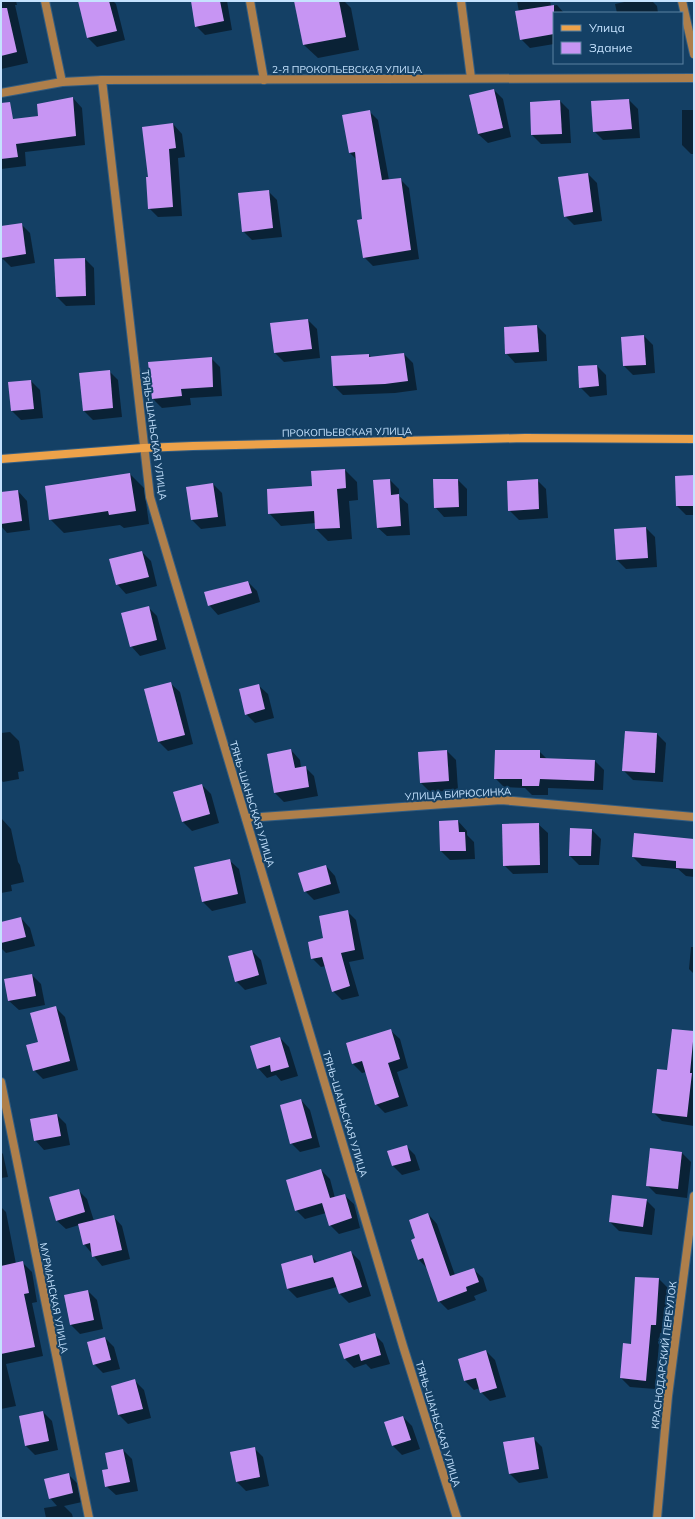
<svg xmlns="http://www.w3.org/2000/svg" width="695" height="1519" font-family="Mulish,sans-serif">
<rect width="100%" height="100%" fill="#144065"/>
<g fill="#0007">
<path d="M 1,1 L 16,1 L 17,5 L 15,5 L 28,63 L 1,69 Z"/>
<path d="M 79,1 L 113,1 L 116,4 L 125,40 L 97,47 L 88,38 Z"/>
<path d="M 192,1 L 227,1 L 232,30 L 205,35 L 196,26 Z"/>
<path d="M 304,1 L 344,1 L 351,8 L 359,50 L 318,58 L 304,45 L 295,3 Z"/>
<path d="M 517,1 L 550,1 L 551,6 L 557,5 L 564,13 L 554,13 L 554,44 L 530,48 L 521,39 L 519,12 Z"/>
<path d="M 629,1 L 652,1 L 657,6 L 658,13 L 617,13 L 615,4 Z"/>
<path d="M 494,90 L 503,99 L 511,137 L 488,143 L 478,134 L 470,96 Z"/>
<path d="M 73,98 L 82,108 L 85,145 L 25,152 L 26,166 L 1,169 L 1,122 L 39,116 Z"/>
<path d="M 629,100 L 638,109 L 640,138 L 603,140 L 594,131 Z"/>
<path d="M 560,101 L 569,110 L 571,143 L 541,144 L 532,135 L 531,103 Z"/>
<path d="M 682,110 L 694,110 L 694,154 L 691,154 L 682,145 Z"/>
<path d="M 369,111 L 378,120 L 389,180 L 400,179 L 409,188 L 419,259 L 373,266 L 364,257 L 364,220 L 357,160 L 350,153 Z"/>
<path d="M 173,124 L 182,134 L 185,157 L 178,158 L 182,216 L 158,217 L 149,208 L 150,178 Z"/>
<path d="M 588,174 L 597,183 L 602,221 L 574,225 L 565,216 Z"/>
<path d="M 268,191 L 277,200 L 282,237 L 252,240 L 243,231 Z"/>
<path d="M 21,224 L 30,233 L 35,263 L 11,267 L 2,258 L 1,227 Z"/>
<path d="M 85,259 L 94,268 L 95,305 L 66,306 L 57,297 Z"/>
<path d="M 308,320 L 317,329 L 320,358 L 284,362 L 275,353 Z"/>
<path d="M 537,326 L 546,335 L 547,361 L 515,363 L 506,353 Z"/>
<path d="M 644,336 L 653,345 L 655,373 L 633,375 L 624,366 Z"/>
<path d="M 404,354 L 413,363 L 417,390 L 395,393 L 343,395 L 334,386 L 369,355 L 372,358 Z"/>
<path d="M 211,358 L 220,367 L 222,396 L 190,398 L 191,405 L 162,408 L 153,399 L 149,363 Z"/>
<path d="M 597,366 L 606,375 L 607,395 L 590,397 L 580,387 Z"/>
<path d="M 109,371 L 118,380 L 122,417 L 93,420 L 84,411 L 80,374 Z"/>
<path d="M 31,381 L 40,390 L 43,418 L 21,420 L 12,411 Z"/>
<path d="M 345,470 L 357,482 L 358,500 L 349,501 L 352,539 L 328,541 L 316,529 L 316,523 L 281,526 L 269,513 Z"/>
<path d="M 130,474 L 144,488 L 149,524 L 124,528 L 120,525 L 64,533 L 50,519 Z"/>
<path d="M 694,476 L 694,515 L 686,515 L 677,506 L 676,477 Z"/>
<path d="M 390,480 L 399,489 L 399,496 L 408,504 L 410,535 L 387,536 L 377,527 Z"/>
<path d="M 458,480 L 467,489 L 467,516 L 444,517 L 435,507 Z"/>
<path d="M 537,480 L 546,489 L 548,518 L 519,520 L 509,510 Z"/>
<path d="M 213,484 L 222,493 L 226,526 L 201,529 L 192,520 Z"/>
<path d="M 18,491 L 27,501 L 30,530 L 7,533 L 1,526 L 1,493 Z"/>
<path d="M 646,528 L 655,537 L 657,567 L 626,569 L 617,560 Z"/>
<path d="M 142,552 L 151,561 L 157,586 L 126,594 L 117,584 Z"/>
<path d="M 248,582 L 257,591 L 260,602 L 218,615 L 209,605 Z"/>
<path d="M 148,607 L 157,616 L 166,649 L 140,656 L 131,646 Z"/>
<path d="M 170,683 L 180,692 L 193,744 L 168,751 L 159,742 L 145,690 Z"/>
<path d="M 258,685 L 268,694 L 274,718 L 255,723 L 246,714 Z"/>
<path d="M 10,732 L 19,741 L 24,771 L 18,772 L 19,779 L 3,782 L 1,780 L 1,733 Z"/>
<path d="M 657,734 L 666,743 L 663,782 L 633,780 L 624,771 Z"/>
<path d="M 291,750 L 300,760 L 301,768 L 305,767 L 314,776 L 318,796 L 284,802 L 275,793 Z"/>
<path d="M 447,751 L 456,760 L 458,790 L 430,792 L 421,783 Z"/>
<path d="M 539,751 L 548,760 L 595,761 L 604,770 L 603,790 L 548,788 L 548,795 L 532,795 L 525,788 L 504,787 L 495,778 Z"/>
<path d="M 202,785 L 211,794 L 219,823 L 192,831 L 183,822 L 175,793 Z"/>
<path d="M 2,819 L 11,829 L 18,862 L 20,865 L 24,882 L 11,885 L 12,891 L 1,893 Z"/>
<path d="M 458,821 L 467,831 L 467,835 L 474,842 L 475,859 L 450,860 L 441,851 L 440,822 Z"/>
<path d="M 538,824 L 548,833 L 548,873 L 513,874 L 504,865 Z"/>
<path d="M 592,830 L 601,839 L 599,865 L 579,865 L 570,856 Z"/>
<path d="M 694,840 L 694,877 L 686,876 L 678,869 L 642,866 L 633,857 Z"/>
<path d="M 229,860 L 239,869 L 246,903 L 212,911 L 203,902 Z"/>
<path d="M 326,866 L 335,876 L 340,893 L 314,900 L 305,891 Z"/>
<path d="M 347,911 L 356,920 L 364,959 L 349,962 L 359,996 L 342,1000 L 333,991 L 326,966 L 321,967 L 312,958 L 325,939 Z"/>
<path d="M 21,918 L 30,928 L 35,946 L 6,953 L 1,948 L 1,923 Z"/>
<path d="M 691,947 L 694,947 L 694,974 L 689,969 Z"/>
<path d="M 252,951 L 261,960 L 267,984 L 245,990 L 236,981 Z"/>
<path d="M 32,975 L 41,984 L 45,1005 L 19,1010 L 9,1001 Z"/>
<path d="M 56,1008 L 65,1017 L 78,1070 L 43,1079 L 34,1070 L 39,1042 Z"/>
<path d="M 390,1030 L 400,1039 L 408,1068 L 397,1072 L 408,1106 L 385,1113 L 376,1104 L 366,1072 L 362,1073 L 353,1064 Z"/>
<path d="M 673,1030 L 694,1032 L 694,1126 L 662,1121 L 653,1112 L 668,1071 Z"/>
<path d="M 280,1038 L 289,1047 L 298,1076 L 281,1081 L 276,1075 L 267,1078 L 258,1068 Z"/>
<path d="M 301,1100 L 310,1110 L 320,1147 L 300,1152 L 291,1143 Z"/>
<path d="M 57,1115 L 66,1124 L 70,1145 L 44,1150 L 35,1140 Z"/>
<path d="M 406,1146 L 415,1155 L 420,1170 L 402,1175 L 393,1166 L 389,1152 Z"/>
<path d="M 651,1149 L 682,1153 L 691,1162 L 687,1198 L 656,1194 L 647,1185 Z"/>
<path d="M 1,1152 L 3,1154 L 8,1177 L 1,1178 Z"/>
<path d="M 321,1170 L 330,1179 L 335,1198 L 344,1195 L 354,1204 L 360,1228 L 339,1234 L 330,1225 L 326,1213 L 305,1219 L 296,1210 Z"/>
<path d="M 78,1190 L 87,1199 L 94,1221 L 113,1216 L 122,1226 L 130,1259 L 102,1266 L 84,1244 L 79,1225 L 66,1229 L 56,1220 Z"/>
<path d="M 646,1200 L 655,1209 L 652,1235 L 619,1231 L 610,1222 Z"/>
<path d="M 1,1207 L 6,1212 L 16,1264 L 23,1263 L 32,1272 L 37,1302 L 32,1303 L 43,1356 L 6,1364 L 16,1406 L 1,1409 Z"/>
<path d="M 428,1214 L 437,1224 L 455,1275 L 473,1269 L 483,1278 L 487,1291 L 474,1296 L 476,1300 L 448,1310 L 439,1301 L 427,1268 L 418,1259 L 416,1239 Z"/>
<path d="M 351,1252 L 360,1261 L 371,1296 L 349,1303 L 340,1294 L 337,1287 L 297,1298 L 288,1289 L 282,1265 L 312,1257 L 318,1263 Z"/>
<path d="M 659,1279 L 668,1288 L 665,1334 L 660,1333 L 655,1389 L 630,1387 L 621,1378 L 632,1345 Z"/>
<path d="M 88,1291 L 97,1300 L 103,1329 L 80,1334 L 71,1325 Z"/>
<path d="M 374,1334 L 383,1343 L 390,1364 L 371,1369 L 366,1364 L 354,1368 L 345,1359 Z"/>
<path d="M 105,1338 L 114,1347 L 120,1369 L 103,1373 L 94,1364 Z"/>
<path d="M 486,1351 L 495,1360 L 506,1397 L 490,1401 L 481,1392 L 480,1388 L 474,1390 L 465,1381 L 459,1359 Z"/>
<path d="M 135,1381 L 144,1390 L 151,1418 L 128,1424 L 119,1415 L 112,1386 Z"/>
<path d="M 43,1412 L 52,1421 L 58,1450 L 35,1455 L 26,1446 Z"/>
<path d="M 403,1417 L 412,1426 L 420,1449 L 402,1455 L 393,1446 L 385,1423 Z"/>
<path d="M 533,1438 L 542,1447 L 548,1478 L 519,1483 L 510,1474 Z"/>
<path d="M 254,1448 L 263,1457 L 269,1486 L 246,1491 L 237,1482 L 232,1453 Z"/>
<path d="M 123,1450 L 132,1459 L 138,1491 L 116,1495 L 106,1486 L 110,1469 Z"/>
<path d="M 69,1475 L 78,1484 L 82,1502 L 64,1506 L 72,1514 L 73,1518 L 46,1518 L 44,1508 L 57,1506 L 50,1498 Z"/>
</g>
<g fill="#c795f3">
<path d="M 78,1 L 109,1 L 117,31 L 87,38 Z"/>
<path d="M 191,1 L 220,1 L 224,21 L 195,27 Z"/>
<path d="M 294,1 L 339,1 L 346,37 L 303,45 Z"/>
<path d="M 554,5 L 554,34 L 520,40 L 515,11 Z"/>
<path d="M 1,8 L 7,8 L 17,52 L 1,56 Z"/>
<path d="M 494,89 L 503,128 L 478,134 L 469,95 Z"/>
<path d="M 73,97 L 76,136 L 16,144 L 18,157 L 1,159 L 1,103 L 10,102 L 13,119 L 38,116 L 37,104 Z"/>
<path d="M 629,99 L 632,129 L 593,132 L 591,101 Z"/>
<path d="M 560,100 L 562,134 L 531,135 L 530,102 Z"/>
<path d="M 370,110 L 382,180 L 401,178 L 411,250 L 363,258 L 357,220 L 362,219 L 355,152 L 349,153 L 342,115 Z"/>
<path d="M 173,123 L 176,148 L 169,149 L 173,207 L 148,209 L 146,177 L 148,177 L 142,127 Z"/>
<path d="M 588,173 L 593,212 L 564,217 L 558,177 Z"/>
<path d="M 269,190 L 273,228 L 242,232 L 238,193 Z"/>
<path d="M 22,223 L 26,254 L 1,258 L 1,226 Z"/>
<path d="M 85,258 L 86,296 L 56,297 L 54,259 Z"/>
<path d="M 308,319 L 312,349 L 274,353 L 270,323 Z"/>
<path d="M 537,325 L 539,352 L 505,354 L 504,327 Z"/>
<path d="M 644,335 L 646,365 L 623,366 L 621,337 Z"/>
<path d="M 404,353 L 408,381 L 385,384 L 333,386 L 331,356 L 369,354 L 369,357 Z"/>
<path d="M 212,357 L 213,387 L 181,389 L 182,396 L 152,399 L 148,362 Z"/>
<path d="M 597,365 L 599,386 L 579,388 L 578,366 Z"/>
<path d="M 110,370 L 113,408 L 83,411 L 79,373 Z"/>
<path d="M 31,380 L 34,409 L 11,411 L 8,382 Z"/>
<path d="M 345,469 L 346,488 L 337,489 L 340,528 L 315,529 L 314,511 L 268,514 L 267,489 L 312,486 L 311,471 Z"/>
<path d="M 130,473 L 136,511 L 109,515 L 108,511 L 49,520 L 45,486 Z"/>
<path d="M 694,475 L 694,506 L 676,506 L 675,476 Z"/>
<path d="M 390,479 L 391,495 L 399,494 L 401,526 L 377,528 L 373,480 Z"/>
<path d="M 433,479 L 458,479 L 459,507 L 434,508 Z"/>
<path d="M 538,479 L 539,509 L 508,511 L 507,481 Z"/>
<path d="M 213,483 L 218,517 L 191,520 L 186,487 Z"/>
<path d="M 18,490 L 22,521 L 1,524 L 1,492 Z"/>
<path d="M 646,527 L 648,558 L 616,560 L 614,529 Z"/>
<path d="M 142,551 L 149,577 L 116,585 L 109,559 Z"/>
<path d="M 248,581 L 252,593 L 208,606 L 204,592 Z"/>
<path d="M 149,606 L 157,640 L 130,647 L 121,613 Z"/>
<path d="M 171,682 L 185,735 L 158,742 L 144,689 Z"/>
<path d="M 259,684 L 265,709 L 245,715 L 239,689 Z"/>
<path d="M 625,731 L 657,733 L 655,773 L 622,771 Z"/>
<path d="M 291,749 L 295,768 L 306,766 L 309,787 L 274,793 L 267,754 Z"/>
<path d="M 447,750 L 449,781 L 420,783 L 418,752 Z"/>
<path d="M 495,750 L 540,750 L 540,758 L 595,760 L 594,781 L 540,779 L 539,786 L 522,786 L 522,779 L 494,779 Z"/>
<path d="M 202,784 L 210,814 L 182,822 L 173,792 Z"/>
<path d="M 458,820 L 459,832 L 465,832 L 466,851 L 440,851 L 439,821 Z"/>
<path d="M 539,823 L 540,865 L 503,866 L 502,824 Z"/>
<path d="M 570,828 L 592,829 L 591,856 L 569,856 Z"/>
<path d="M 634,833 L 694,839 L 694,869 L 676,868 L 676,861 L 632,857 Z"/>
<path d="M 230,859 L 238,894 L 202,902 L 194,867 Z"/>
<path d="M 326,865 L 331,884 L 304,892 L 298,873 Z"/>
<path d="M 348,910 L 355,950 L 341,953 L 350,986 L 332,992 L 322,957 L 311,959 L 308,942 L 323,938 L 319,916 Z"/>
<path d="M 21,917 L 26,937 L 1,943 L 1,922 Z"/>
<path d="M 252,950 L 259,975 L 235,982 L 228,956 Z"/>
<path d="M 32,974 L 36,996 L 8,1001 L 4,979 Z"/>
<path d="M 56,1006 L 70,1061 L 33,1071 L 26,1045 L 38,1042 L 30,1013 Z"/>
<path d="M 391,1029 L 400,1059 L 388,1063 L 399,1097 L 375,1105 L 362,1061 L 352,1064 L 346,1043 Z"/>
<path d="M 672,1029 L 694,1031 L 690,1073 L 692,1073 L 687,1117 L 652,1113 L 657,1069 L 667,1070 Z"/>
<path d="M 280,1037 L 289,1067 L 271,1072 L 270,1065 L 257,1069 L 250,1046 Z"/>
<path d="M 301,1099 L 312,1138 L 290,1144 L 280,1105 Z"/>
<path d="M 57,1114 L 61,1136 L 34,1141 L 30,1119 Z"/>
<path d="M 407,1145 L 411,1161 L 392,1166 L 387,1151 Z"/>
<path d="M 650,1148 L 682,1152 L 678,1189 L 646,1186 Z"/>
<path d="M 321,1169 L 330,1198 L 345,1194 L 352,1218 L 329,1226 L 322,1203 L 295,1211 L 286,1180 Z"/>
<path d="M 79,1189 L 85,1212 L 56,1221 L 49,1197 Z"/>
<path d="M 612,1195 L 647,1199 L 643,1227 L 609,1222 Z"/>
<path d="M 428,1213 L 450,1276 L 474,1268 L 479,1282 L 466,1287 L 467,1291 L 438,1302 L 423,1258 L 418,1260 L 411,1240 L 415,1238 L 409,1220 Z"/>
<path d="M 114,1215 L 122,1250 L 92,1257 L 90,1243 L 83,1245 L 78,1224 Z"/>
<path d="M 351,1251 L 362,1287 L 339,1294 L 333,1277 L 287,1289 L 281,1264 L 312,1255 L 314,1263 Z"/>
<path d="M 23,1261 L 29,1293 L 24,1294 L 35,1347 L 1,1354 L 1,1266 Z"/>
<path d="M 635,1277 L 659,1278 L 656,1325 L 651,1325 L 646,1381 L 620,1378 L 623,1343 L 631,1344 Z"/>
<path d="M 88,1290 L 94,1320 L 70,1325 L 64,1295 Z"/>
<path d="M 375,1333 L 381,1355 L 361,1361 L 359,1354 L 344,1359 L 339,1344 Z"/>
<path d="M 105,1337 L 111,1360 L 93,1365 L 87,1342 Z"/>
<path d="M 486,1350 L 497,1388 L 480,1393 L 476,1378 L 464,1381 L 458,1359 Z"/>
<path d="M 135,1379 L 143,1409 L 118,1415 L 111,1386 Z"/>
<path d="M 43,1411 L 49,1441 L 25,1446 L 19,1416 Z"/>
<path d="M 403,1416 L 411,1440 L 392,1446 L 384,1422 Z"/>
<path d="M 534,1437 L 539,1469 L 509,1474 L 503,1442 Z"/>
<path d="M 255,1447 L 260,1477 L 236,1482 L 230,1452 Z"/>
<path d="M 123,1449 L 130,1482 L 105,1487 L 102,1470 L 108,1469 L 105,1453 Z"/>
<path d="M 69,1473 L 73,1493 L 49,1499 L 44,1479 Z"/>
</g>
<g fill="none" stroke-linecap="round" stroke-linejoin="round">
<g stroke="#345d81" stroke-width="10">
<g id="street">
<path d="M 45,1 L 62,82"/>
<path d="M 250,1 L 264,80"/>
<path d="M 461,1 L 471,78"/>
<path d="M 682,1 L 694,54"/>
<path d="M 102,80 L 150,497 L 403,1346 L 457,1518"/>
<path d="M 1,93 L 62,82 L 102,80 L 694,78"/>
<path d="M 246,818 L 501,800 L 694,817"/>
<path d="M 1,1082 L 89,1518"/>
<path d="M 657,1518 L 668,1396 L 694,1196"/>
</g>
</g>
<g stroke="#345d81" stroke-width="10">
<path id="secondary" d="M 1,459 L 143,448 L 193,446 L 525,438 L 694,439"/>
</g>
<use href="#street" stroke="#ae7f4b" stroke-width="8"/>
<use href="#secondary" stroke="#eda24a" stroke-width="8"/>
</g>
<g text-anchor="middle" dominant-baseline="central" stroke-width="4" stroke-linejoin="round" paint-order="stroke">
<g font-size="10" fill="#c5e2fe" stroke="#144065">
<text x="347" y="69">2-Я ПРОКОПЬЕВСКАЯ УЛИЦА</text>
<text transform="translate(347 432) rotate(-1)">ПРОКОПЬЕВСКАЯ УЛИЦА</text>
<text transform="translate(154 435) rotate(82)">ТЯНЬ-ШАНЬСКАЯ УЛИЦА</text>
<text transform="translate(458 794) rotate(-3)">УЛИЦА БИРЮСИНКА</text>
<text transform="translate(252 804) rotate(73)">ТЯНЬ-ШАНЬСКАЯ УЛИЦА</text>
<text transform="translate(345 1114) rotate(73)">ТЯНЬ-ШАНЬСКАЯ УЛИЦА</text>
<text transform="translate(54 1298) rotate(79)">МУРМАНСКАЯ УЛИЦА</text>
<text transform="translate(664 1355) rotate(-83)">КРАСНОДАРСКИЙ ПЕРЕУЛОК</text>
<text transform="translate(438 1424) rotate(73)">ТЯНЬ-ШАНЬСКАЯ УЛИЦА</text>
</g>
</g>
<rect width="695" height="1519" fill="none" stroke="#c5e2fe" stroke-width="4"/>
<rect x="553" y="12" width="130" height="52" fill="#144065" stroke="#5b81a2"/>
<rect x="561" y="25" width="20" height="6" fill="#eda24a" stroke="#5b81a2"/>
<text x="589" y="32" font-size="12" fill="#c5e2fe">Улица</text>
<rect x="561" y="42" width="20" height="12" fill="#c795f3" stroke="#5b81a2"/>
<text x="589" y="52" font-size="12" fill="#c5e2fe">Здание</text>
</svg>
